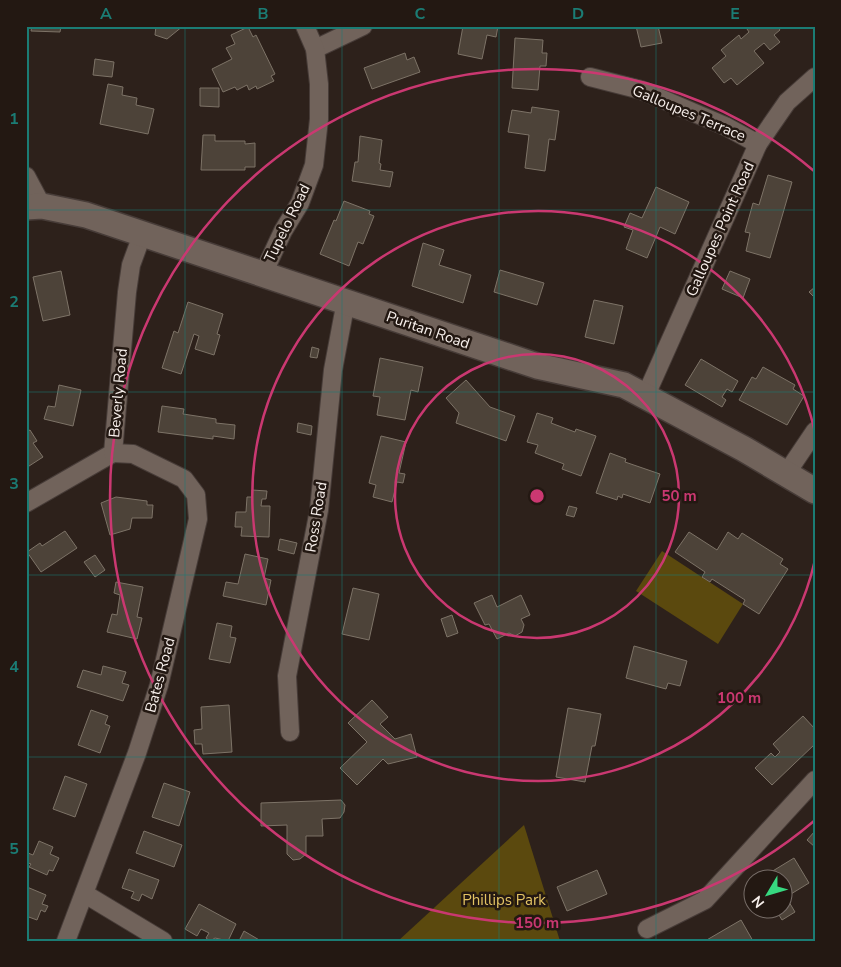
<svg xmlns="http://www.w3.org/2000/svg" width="841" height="967" font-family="'Nunito Sans',sans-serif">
<rect width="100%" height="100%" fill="#2d211b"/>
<g fill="#5b490e">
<path d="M 662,551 L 743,604 L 718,644 L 636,591 Z"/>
<path d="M 524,825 L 560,941 L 398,941 Z"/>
</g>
<g fill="#4d4339" stroke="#7d7367">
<path d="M 32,26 L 61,26 L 60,32 L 31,31 Z"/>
<path d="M 156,26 L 183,26 L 167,39 L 155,35 Z"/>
<path d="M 463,26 L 498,26 L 496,37 L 487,35 L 482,59 L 458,54 Z"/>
<path d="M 636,26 L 658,26 L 662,43 L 641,47 Z"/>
<path d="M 745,26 L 777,26 L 780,30 L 774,35 L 780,42 L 770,50 L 764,43 L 754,51 L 764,63 L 737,85 L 731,78 L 724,83 L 712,68 L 726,56 L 721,50 L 739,35 L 741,39 L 749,32 Z"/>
<path d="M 248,27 L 253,37 L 256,35 L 275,74 L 271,76 L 274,81 L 257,89 L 256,86 L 249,90 L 247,85 L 237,90 L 235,87 L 223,92 L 212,69 L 232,59 L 226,48 L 235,44 L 231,35 Z"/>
<path d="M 515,38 L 543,40 L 542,53 L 547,53 L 546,66 L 540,66 L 538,90 L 512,88 Z"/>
<path d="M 405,53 L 407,60 L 414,57 L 420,72 L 372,89 L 364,68 Z"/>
<path d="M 95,59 L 114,62 L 112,77 L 93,75 Z"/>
<path d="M 108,84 L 123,87 L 122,95 L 137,98 L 136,105 L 154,109 L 148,134 L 100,124 Z"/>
<path d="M 200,88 L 219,88 L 219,107 L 200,106 Z"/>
<path d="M 532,107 L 559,111 L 555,140 L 549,139 L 545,171 L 525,168 L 529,135 L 508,132 L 512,110 L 531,113 Z"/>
<path d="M 203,135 L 215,135 L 215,141 L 245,141 L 245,144 L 255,143 L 255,167 L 245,167 L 245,170 L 201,170 Z"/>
<path d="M 360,136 L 382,140 L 379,163 L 381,164 L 380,170 L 393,172 L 390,187 L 352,181 L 355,162 L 358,162 Z"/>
<path d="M 768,175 L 792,182 L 770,258 L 746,251 L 750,233 L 745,232 L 753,203 L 759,205 Z"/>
<path d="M 656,187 L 689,202 L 675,234 L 660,227 L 647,258 L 626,249 L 633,230 L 624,227 L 630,213 L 642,218 Z"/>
<path d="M 344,201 L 370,211 L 369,214 L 374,216 L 363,244 L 358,242 L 349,266 L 320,254 L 334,220 L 336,221 Z"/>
<path d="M 423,243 L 444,250 L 439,265 L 471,275 L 463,303 L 412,286 Z"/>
<path d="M 500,270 L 544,283 L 537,305 L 494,292 Z"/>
<path d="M 61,271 L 70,315 L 43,321 L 33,277 Z"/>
<path d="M 730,271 L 750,279 L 743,298 L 722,289 Z"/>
<path d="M 815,287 L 815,298 L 809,292 Z"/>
<path d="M 594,300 L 623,306 L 614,344 L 585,337 Z"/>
<path d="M 188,302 L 223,314 L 217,334 L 220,335 L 214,355 L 195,349 L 199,336 L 194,334 L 181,374 L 162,368 L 174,331 L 178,333 Z"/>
<path d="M 312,347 L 319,349 L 317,358 L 310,357 Z"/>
<path d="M 380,358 L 423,367 L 418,392 L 411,390 L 405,420 L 377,415 L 380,397 L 373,396 Z"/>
<path d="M 701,359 L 738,381 L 732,392 L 727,389 L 722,397 L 726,400 L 722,407 L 685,385 Z"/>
<path d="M 763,367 L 795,385 L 793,389 L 804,396 L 787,425 L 739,400 L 752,377 L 756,379 Z"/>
<path d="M 466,380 L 490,407 L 515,416 L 506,441 L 456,423 L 459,413 L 446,398 Z"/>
<path d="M 59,385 L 81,390 L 73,426 L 44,419 L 48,406 L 55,407 Z"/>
<path d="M 162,406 L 184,409 L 183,414 L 216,419 L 216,423 L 235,425 L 234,439 L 213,436 L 213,439 L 158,432 Z"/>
<path d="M 537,413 L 553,418 L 551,423 L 575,432 L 576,429 L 596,436 L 581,476 L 562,469 L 564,464 L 535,453 L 538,445 L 527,442 Z"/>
<path d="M 298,423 L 312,426 L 311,435 L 297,432 Z"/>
<path d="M 30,430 L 37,441 L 33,443 L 43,457 L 26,468 L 26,432 Z"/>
<path d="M 381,436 L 406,442 L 399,473 L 405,474 L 403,483 L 397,482 L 392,502 L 373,497 L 376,485 L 369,483 Z"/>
<path d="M 610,453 L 626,459 L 625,462 L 660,474 L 650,503 L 623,494 L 622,498 L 618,496 L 617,500 L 596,493 Z"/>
<path d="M 252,490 L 267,491 L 266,499 L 262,499 L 261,506 L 270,506 L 269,537 L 241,536 L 242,527 L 235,527 L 236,512 L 246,512 L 247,497 L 252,497 Z"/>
<path d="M 116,497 L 147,501 L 147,505 L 153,505 L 152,518 L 132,518 L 130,529 L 110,535 L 101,503 Z"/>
<path d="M 569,506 L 577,508 L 574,517 L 566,515 Z"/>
<path d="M 65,531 L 77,548 L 41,572 L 27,552 L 40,543 L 42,546 Z"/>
<path d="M 689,532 L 717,550 L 728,532 L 738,539 L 742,533 L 783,559 L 780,564 L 788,569 L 759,614 L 743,604 L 745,600 L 712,579 L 710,582 L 702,577 L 705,572 L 675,552 Z"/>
<path d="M 280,539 L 297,543 L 294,554 L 278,550 Z"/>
<path d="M 245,554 L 268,559 L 264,578 L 271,580 L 266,605 L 223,596 L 226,582 L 238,584 Z"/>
<path d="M 95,555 L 105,570 L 95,577 L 84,562 Z"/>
<path d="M 116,582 L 143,587 L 137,617 L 142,618 L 137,639 L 107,632 L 112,614 L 117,615 L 120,595 L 114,593 Z"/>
<path d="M 353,588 L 379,594 L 369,640 L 342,634 Z"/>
<path d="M 492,595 L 497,607 L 521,595 L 530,615 L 521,619 L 524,625 L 522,632 L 515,636 L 509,633 L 497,639 L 489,624 L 485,625 L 474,603 Z"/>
<path d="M 452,615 L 458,633 L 447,637 L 441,619 Z"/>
<path d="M 217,623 L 232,626 L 230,637 L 236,638 L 230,663 L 209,659 Z"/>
<path d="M 634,646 L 687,661 L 680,686 L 668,683 L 666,689 L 626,678 Z"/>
<path d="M 103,666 L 126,672 L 122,683 L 129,685 L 123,701 L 77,687 L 83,670 L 101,675 Z"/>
<path d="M 372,700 L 388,717 L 380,724 L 395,739 L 411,734 L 417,757 L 388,764 L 383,759 L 357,785 L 340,768 L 367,742 L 348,723 Z"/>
<path d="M 229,705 L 232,752 L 203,754 L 202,744 L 195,744 L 194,730 L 202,729 L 201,707 Z"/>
<path d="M 568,708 L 601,714 L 595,746 L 592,746 L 585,782 L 556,777 Z"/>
<path d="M 91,710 L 108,716 L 105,724 L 110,726 L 100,753 L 78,745 Z"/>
<path d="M 803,716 L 815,729 L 815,744 L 772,785 L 755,768 L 771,753 L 775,757 L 780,752 L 773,744 Z"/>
<path d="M 65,776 L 87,784 L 75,817 L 53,809 Z"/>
<path d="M 164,783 L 190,792 L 179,826 L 152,817 Z"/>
<path d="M 341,800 L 345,805 L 344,812 L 340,818 L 322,819 L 323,836 L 306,836 L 306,854 L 300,859 L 293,860 L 287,854 L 287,825 L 261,826 L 261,803 Z"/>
<path d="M 144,831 L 182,845 L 174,867 L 136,853 Z"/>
<path d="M 815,831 L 815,847 L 807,840 Z"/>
<path d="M 39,841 L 53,847 L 50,854 L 59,858 L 53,871 L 49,870 L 47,875 L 29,867 L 31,864 L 26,862 L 28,853 L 33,855 Z"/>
<path d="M 794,858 L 809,883 L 786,897 L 795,912 L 782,920 L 776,910 L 784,910 L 784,880 L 758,880 Z"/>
<path d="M 129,869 L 159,880 L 152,899 L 142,894 L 139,901 L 131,898 L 134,892 L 122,888 Z"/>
<path d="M 597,870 L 607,894 L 567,911 L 557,887 Z"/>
<path d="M 754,882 L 754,898 L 746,886 Z"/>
<path d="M 27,887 L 46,895 L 42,904 L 48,906 L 45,912 L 41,910 L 37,920 L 26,916 Z"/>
<path d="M 199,904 L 236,924 L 228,941 L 215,938 L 210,941 L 206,938 L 209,933 L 201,929 L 197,936 L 185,929 Z"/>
<path d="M 741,920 L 753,941 L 705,941 Z"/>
<path d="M 244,931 L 261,941 L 239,941 Z"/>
</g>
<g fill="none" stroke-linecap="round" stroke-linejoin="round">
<g stroke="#473c38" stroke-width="20">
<g id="street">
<path d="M 315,49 L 363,26"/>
<path d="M 590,77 L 641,90 L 725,126 L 758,144"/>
<path d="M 26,176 L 42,206"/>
<path d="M 263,274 L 283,231 L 300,203 L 314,165 L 319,119 L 319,84 L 315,49 L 305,26"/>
<path d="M 646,395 L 758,144 L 787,102 L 815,77"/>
<path d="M 786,474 L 815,431"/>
<path d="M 26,503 L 113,453 L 127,292 L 131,265 L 142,235"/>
<path d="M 290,732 L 287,676 L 319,510 L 333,370 L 346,301"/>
<path d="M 85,894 L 163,941"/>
<path d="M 647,929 L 705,900 L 815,780"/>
<path d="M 66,941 L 137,753 L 159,685 L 198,519 L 196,495 L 184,479 L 133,454 L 113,453"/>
</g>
</g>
<g stroke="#473c38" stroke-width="28">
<path id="secondary" d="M 26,207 L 42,206 L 86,215 L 537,366 L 624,385 L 744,449 L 815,491"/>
</g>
<use href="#street" stroke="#71635b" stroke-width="18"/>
<use href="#secondary" stroke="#71635b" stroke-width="25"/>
</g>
<path fill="none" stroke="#1b7c74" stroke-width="1" stroke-opacity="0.55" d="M 185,26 L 185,941M 342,26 L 342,941M 499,26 L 499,941M 656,26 L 656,941M 26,210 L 815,210M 26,392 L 815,392M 26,575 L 815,575M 26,757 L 815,757"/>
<g fill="none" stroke="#ca3871" stroke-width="2.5">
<circle cx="537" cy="496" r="142"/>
<path d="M815 560A285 285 0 1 1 815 432"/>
<path d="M814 821A427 427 0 1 1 814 171"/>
</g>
<g text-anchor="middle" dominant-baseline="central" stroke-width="5" stroke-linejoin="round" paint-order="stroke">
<g font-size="15" fill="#f7efeb" stroke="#231812">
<text transform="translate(689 113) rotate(23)">Galloupes Terrace</text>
<text transform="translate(287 223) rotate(-64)">Tupelo Road</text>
<text transform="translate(720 229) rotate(-66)">Galloupes Point Road</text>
<text transform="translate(428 330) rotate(19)">Puritan Road</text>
<text transform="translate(118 393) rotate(-85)">Beverly Road</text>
<text transform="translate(316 517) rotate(-81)">Ross Road</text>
<text transform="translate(160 675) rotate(-75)">Bates Road</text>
</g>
<g font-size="15" fill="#e3c364" stroke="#231812">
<text x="504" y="900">Phillips Park</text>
</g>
</g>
<circle cx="537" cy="496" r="8" fill="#ca3871" stroke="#231812" stroke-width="2.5"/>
<g font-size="15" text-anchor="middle" font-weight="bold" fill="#ca3871" stroke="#231812" stroke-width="5" stroke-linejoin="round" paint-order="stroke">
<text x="679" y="501">50 m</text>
<text x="739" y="703">100 m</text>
<text x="537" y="928">150 m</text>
</g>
<rect width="841" height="967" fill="none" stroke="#231812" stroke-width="55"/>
<g transform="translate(768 894) rotate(232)"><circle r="24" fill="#231812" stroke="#786e69"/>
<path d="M0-4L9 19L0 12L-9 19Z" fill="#37d880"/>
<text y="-8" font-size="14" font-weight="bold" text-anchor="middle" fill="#f7efeb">N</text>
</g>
<rect x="28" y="28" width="786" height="912" fill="none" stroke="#1b7c74" stroke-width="2"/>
<g font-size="16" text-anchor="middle" font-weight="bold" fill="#1b7c74">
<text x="106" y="19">A</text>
<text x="263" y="19">B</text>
<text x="420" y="19">C</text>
<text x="578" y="19">D</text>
<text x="735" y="19">E</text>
<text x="14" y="124">1</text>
<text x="14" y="307">2</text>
<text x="14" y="489">3</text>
<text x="14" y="672">4</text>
<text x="14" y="854">5</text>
</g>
</svg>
